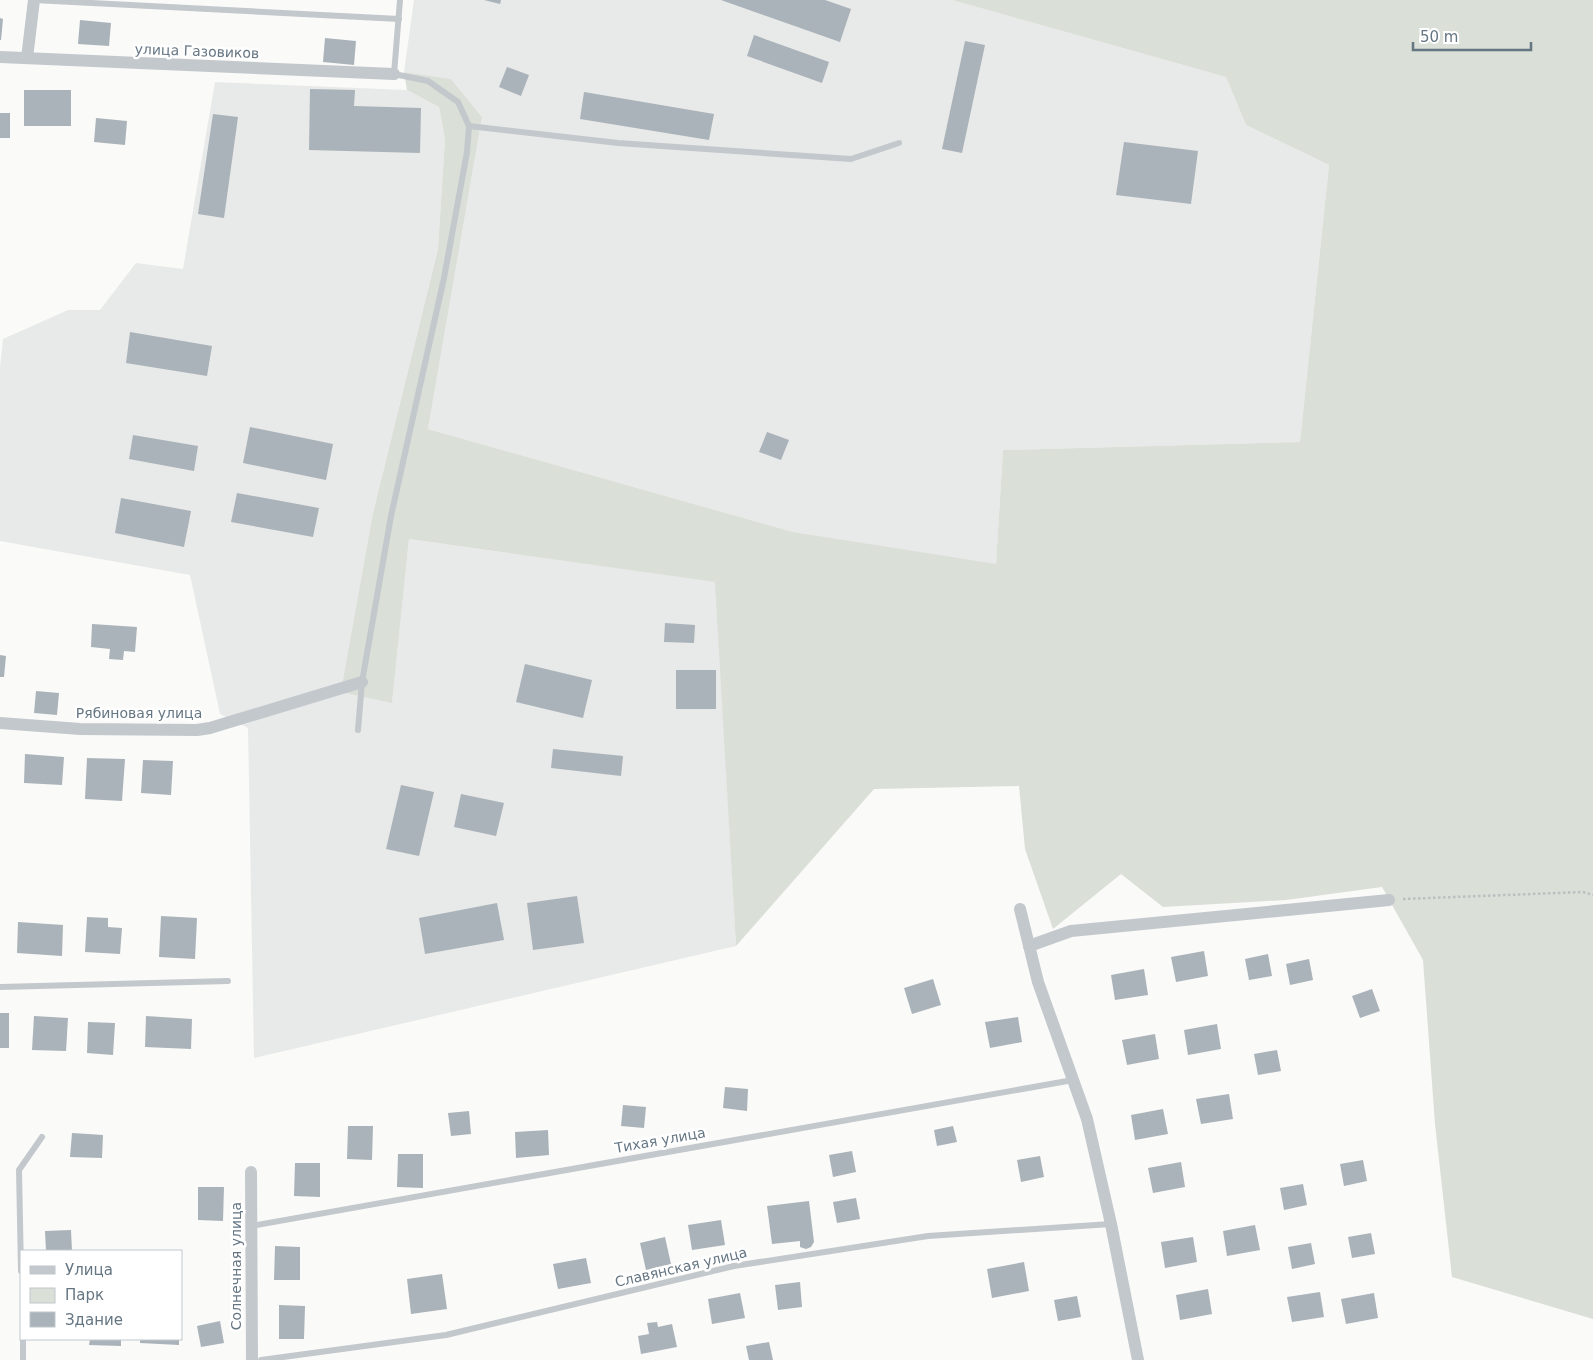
<svg xmlns="http://www.w3.org/2000/svg" width="1593" height="1360" font-family="'DejaVu Sans',sans-serif">
<rect width="100%" height="100%" fill="#fafaf8"/>
<g fill="#e8e9e9">
<path d="M 414,0 L 952,0 L 1226,77 L 1246,125 L 1329,165 L 1300,442 L 1003,450 L 996,565 L 793,532 L 428,429 L 482,117 L 451,79 L 404,72 Z"/>
<path d="M 215,82 L 407,90 L 439,107 L 445,139 L 438,249 L 373,513 L 342,692 L 392,702 L 409,539 L 716,582 L 736,946 L 254,1058 L 248,728 L 220,714 L 190,575 L 0,541 L 0,367 L 3,339 L 68,310 L 100,310 L 136,263 L 183,269 Z"/>
</g>
<path fill="#dadfd7" d="M 952,0 L 1593,0 L 1593,1319 L 1452,1277 L 1435,1124 L 1423,960 L 1382,887 L 1286,900 L 1163,907 L 1121,874 L 1053,929 L 1025,849 L 1019,786 L 874,789 L 736,946 L 715,582 L 409,539 L 392,703 L 341,692 L 373,513 L 438,249 L 445,139 L 439,107 L 407,90 L 404,72 L 451,79 L 482,117 L 428,429 L 793,532 L 996,564 L 1003,450 L 1300,442 L 1329,165 L 1246,125 L 1226,77 Z"/>
<g fill="#aab3b9">
<path d="M 484,0 L 501,0 L 500,4 Z"/>
<path d="M 721,0 L 825,0 L 851,9 L 840,42 Z"/>
<path d="M 0,18 L 3,19 L 1,40 L 0,40 Z"/>
<path d="M 80,20 L 111,23 L 109,46 L 78,44 Z"/>
<path d="M 754,35 L 829,62 L 822,83 L 747,56 Z"/>
<path d="M 325,38 L 356,41 L 354,65 L 323,62 Z"/>
<path d="M 965,41 L 985,45 L 962,153 L 942,149 Z"/>
<path d="M 507,67 L 529,75 L 521,96 L 499,87 Z"/>
<path d="M 310,89 L 355,90 L 354,106 L 421,108 L 420,153 L 309,150 Z"/>
<rect x="24" y="90" width="47" height="36"/>
<path d="M 584,92 L 714,114 L 709,140 L 580,119 Z"/>
<rect x="0" y="113" width="10" height="25"/>
<path d="M 213,114 L 238,117 L 224,218 L 198,214 Z"/>
<path d="M 96,118 L 127,121 L 125,145 L 94,142 Z"/>
<path d="M 1124,142 L 1198,151 L 1191,204 L 1116,195 Z"/>
<path d="M 130,332 L 212,346 L 207,376 L 126,363 Z"/>
<path d="M 250,427 L 333,444 L 326,480 L 243,463 Z"/>
<path d="M 767,432 L 789,440 L 781,460 L 759,452 Z"/>
<path d="M 133,435 L 198,446 L 194,471 L 129,459 Z"/>
<path d="M 237,493 L 319,508 L 313,537 L 231,522 Z"/>
<path d="M 121,498 L 191,511 L 184,547 L 115,533 Z"/>
<path d="M 665,623 L 695,625 L 694,643 L 664,642 Z"/>
<path d="M 92,624 L 137,627 L 135,652 L 124,651 L 123,660 L 109,659 L 110,649 L 91,647 Z"/>
<path d="M 0,655 L 6,656 L 4,677 L 0,677 Z"/>
<path d="M 525,664 L 592,680 L 583,718 L 516,702 Z"/>
<rect x="676" y="670" width="40" height="39"/>
<path d="M 36,691 L 59,693 L 57,715 L 34,713 Z"/>
<path d="M 553,749 L 623,756 L 621,776 L 551,768 Z"/>
<path d="M 25,754 L 64,757 L 62,785 L 24,783 Z"/>
<path d="M 87,758 L 125,759 L 122,801 L 85,799 Z"/>
<path d="M 143,760 L 173,761 L 171,795 L 141,793 Z"/>
<path d="M 401,785 L 434,792 L 419,856 L 386,849 Z"/>
<path d="M 461,794 L 504,803 L 496,836 L 454,827 Z"/>
<path d="M 577,896 L 584,943 L 533,950 L 527,903 Z"/>
<path d="M 497,903 L 504,940 L 425,954 L 419,918 Z"/>
<path d="M 161,916 L 197,918 L 195,959 L 159,957 Z"/>
<path d="M 87,917 L 108,918 L 108,927 L 122,928 L 120,954 L 85,952 Z"/>
<path d="M 18,922 L 63,925 L 62,956 L 17,953 Z"/>
<path d="M 1204,951 L 1208,976 L 1176,982 L 1171,957 Z"/>
<path d="M 1268,954 L 1272,976 L 1249,980 L 1245,959 Z"/>
<path d="M 1309,959 L 1313,980 L 1290,985 L 1286,964 Z"/>
<path d="M 1144,969 L 1148,995 L 1115,1000 L 1111,975 Z"/>
<path d="M 933,979 L 941,1005 L 912,1014 L 904,988 Z"/>
<path d="M 1372,989 L 1380,1011 L 1360,1018 L 1352,996 Z"/>
<rect x="0" y="1013" width="9" height="35"/>
<path d="M 34,1016 L 68,1018 L 66,1051 L 32,1050 Z"/>
<path d="M 146,1016 L 192,1019 L 191,1049 L 145,1047 Z"/>
<path d="M 1018,1017 L 1022,1042 L 990,1048 L 985,1022 Z"/>
<path d="M 88,1022 L 115,1023 L 113,1055 L 87,1053 Z"/>
<path d="M 1217,1024 L 1221,1049 L 1188,1055 L 1184,1030 Z"/>
<path d="M 1155,1034 L 1159,1059 L 1127,1065 L 1122,1040 Z"/>
<path d="M 1277,1050 L 1281,1071 L 1258,1075 L 1254,1054 Z"/>
<path d="M 725,1087 L 748,1089 L 747,1111 L 723,1108 Z"/>
<path d="M 1229,1094 L 1233,1119 L 1201,1124 L 1196,1099 Z"/>
<path d="M 623,1105 L 646,1107 L 644,1128 L 621,1126 Z"/>
<path d="M 1163,1109 L 1168,1134 L 1135,1140 L 1131,1115 Z"/>
<path d="M 469,1111 L 471,1134 L 451,1136 L 448,1113 Z"/>
<path d="M 348,1126 L 373,1126 L 372,1160 L 347,1159 Z"/>
<path d="M 953,1126 L 957,1142 L 937,1146 L 934,1130 Z"/>
<path d="M 548,1130 L 549,1155 L 516,1158 L 515,1132 Z"/>
<path d="M 72,1133 L 103,1135 L 102,1158 L 70,1157 Z"/>
<path d="M 852,1151 L 856,1172 L 833,1177 L 829,1155 Z"/>
<path d="M 398,1154 L 423,1154 L 423,1188 L 397,1187 Z"/>
<path d="M 1040,1156 L 1044,1177 L 1021,1182 L 1017,1160 Z"/>
<path d="M 1363,1160 L 1367,1181 L 1344,1186 L 1340,1164 Z"/>
<path d="M 1181,1162 L 1185,1187 L 1153,1193 L 1148,1168 Z"/>
<path d="M 295,1163 L 320,1163 L 320,1197 L 294,1196 Z"/>
<path d="M 1303,1184 L 1307,1205 L 1284,1210 L 1280,1188 Z"/>
<path d="M 198,1187 L 224,1187 L 223,1221 L 198,1220 Z"/>
<path d="M 856,1198 L 860,1219 L 837,1223 L 833,1202 Z"/>
<path d="M 809,1201 L 814,1242 L 811,1247 L 806,1249 L 800,1247 L 800,1241 L 772,1244 L 767,1206 Z"/>
<path d="M 721,1220 L 725,1245 L 692,1250 L 688,1225 Z"/>
<path d="M 1255,1225 L 1260,1250 L 1227,1256 L 1223,1231 Z"/>
<path d="M 71,1230 L 72,1251 L 46,1251 L 45,1231 Z"/>
<path d="M 1371,1233 L 1375,1254 L 1352,1258 L 1348,1237 Z"/>
<path d="M 665,1237 L 671,1264 L 646,1270 L 640,1243 Z"/>
<path d="M 1193,1237 L 1197,1262 L 1165,1268 L 1161,1242 Z"/>
<path d="M 1311,1243 L 1315,1264 L 1292,1269 L 1288,1247 Z"/>
<path d="M 275,1246 L 300,1247 L 300,1280 L 274,1280 Z"/>
<path d="M 586,1258 L 591,1283 L 558,1289 L 553,1264 Z"/>
<path d="M 1024,1262 L 1029,1291 L 992,1298 L 987,1269 Z"/>
<path d="M 442,1274 L 447,1309 L 411,1314 L 407,1279 Z"/>
<path d="M 800,1282 L 802,1307 L 778,1310 L 775,1285 Z"/>
<path d="M 1208,1289 L 1212,1314 L 1180,1320 L 1176,1295 Z"/>
<path d="M 1320,1292 L 1324,1317 L 1292,1322 L 1287,1297 Z"/>
<path d="M 740,1293 L 745,1318 L 712,1324 L 708,1299 Z"/>
<path d="M 1374,1293 L 1378,1318 L 1346,1324 L 1341,1299 Z"/>
<path d="M 1077,1296 L 1081,1317 L 1058,1321 L 1054,1300 Z"/>
<path d="M 279,1305 L 305,1306 L 304,1339 L 279,1339 Z"/>
<path d="M 220,1321 L 224,1343 L 201,1347 L 197,1326 Z"/>
<path d="M 657,1322 L 658,1327 L 672,1324 L 677,1347 L 641,1354 L 638,1336 L 649,1334 L 647,1323 Z"/>
<path d="M 90,1339 L 121,1339 L 121,1346 L 89,1345 Z"/>
<path d="M 140,1339 L 179,1339 L 179,1345 L 140,1343 Z"/>
<path d="M 769,1342 L 773,1360 L 749,1360 L 746,1346 Z"/>
</g>
<g fill="none" stroke-linecap="round" stroke-linejoin="round">
<path stroke="#bbbfc2" stroke-width="2.5" stroke-dasharray="2.5 2.5" stroke-linecap="butt" d="M 1403,899 L 1583,892 L 1593,895"/>
<g stroke="#c3c8cc" stroke-width="6">
<path d="M 34,0 L 399,19"/>
<path d="M 469,126 L 618,143 L 851,159 L 899,143"/>
<path d="M 358,730 L 362,682 L 391,516 L 444,278 L 467,152 L 469,126 L 458,102 L 428,81 L 394,74 L 400,0"/>
<path d="M 0,987 L 228,981"/>
<path d="M 251,1226 L 1073,1080"/>
<path d="M 21,1271 L 19,1170 L 42,1137"/>
<path d="M 23,1339 L 23,1360"/>
<path d="M 261,1360 L 446,1335 L 734,1266 L 928,1236 L 1111,1224"/>
</g>
<g stroke="#c3c8cc" stroke-width="12">
<path d="M 0,57 L 394,74"/>
<path d="M 27,58 L 34,0"/>
<path d="M 0,723 L 80,729 L 197,730 L 210,728 L 362,682"/>
<path d="M 1020,909 L 1038,982 L 1087,1119 L 1111,1224 L 1138,1360"/>
<path d="M 1029,946 L 1071,931 L 1389,900"/>
<path d="M 251,1172 L 252,1360"/>
</g>
</g>
<g text-anchor="middle" dominant-baseline="central" stroke-width="5" stroke-linejoin="round" paint-order="stroke">
<g font-size="14" fill="#657683" stroke="#fff">
<text transform="translate(197 51) rotate(2)">улица Газовиков</text>
<text x="139" y="713">Рябиновая улица</text>
<text transform="translate(660 1140) rotate(-10)">Тихая улица</text>
<text transform="translate(236 1266) rotate(-90)">Солнечная улица</text>
<text transform="translate(681 1267) rotate(-13)">Славянская улица</text>
</g>
</g>
<rect x="20" y="1250" width="162" height="90" fill="#ffffff" stroke="#c1c8cd"/>
<rect x="30" y="1266" width="25" height="8" fill="#c3c8cc" stroke="#c1c8cd"/>
<text x="65" y="1275" font-size="15" fill="#657683">Улица</text>
<rect x="30" y="1288" width="25" height="15" fill="#dadfd7" stroke="#c1c8cd"/>
<text x="65" y="1300" font-size="15" fill="#657683">Парк</text>
<rect x="30" y="1312" width="25" height="15" fill="#aab3b9" stroke="#c1c8cd"/>
<text x="65" y="1325" font-size="15" fill="#657683">Здание</text>
<path d="M1413 42v8h118v-8" fill="none" stroke="#657683" stroke-width="2.5"/>
<text x="1420" y="42" font-size="15" fill="#657683" stroke="#ffffff" stroke-width="4" paint-order="stroke">50 m</text>
</svg>
